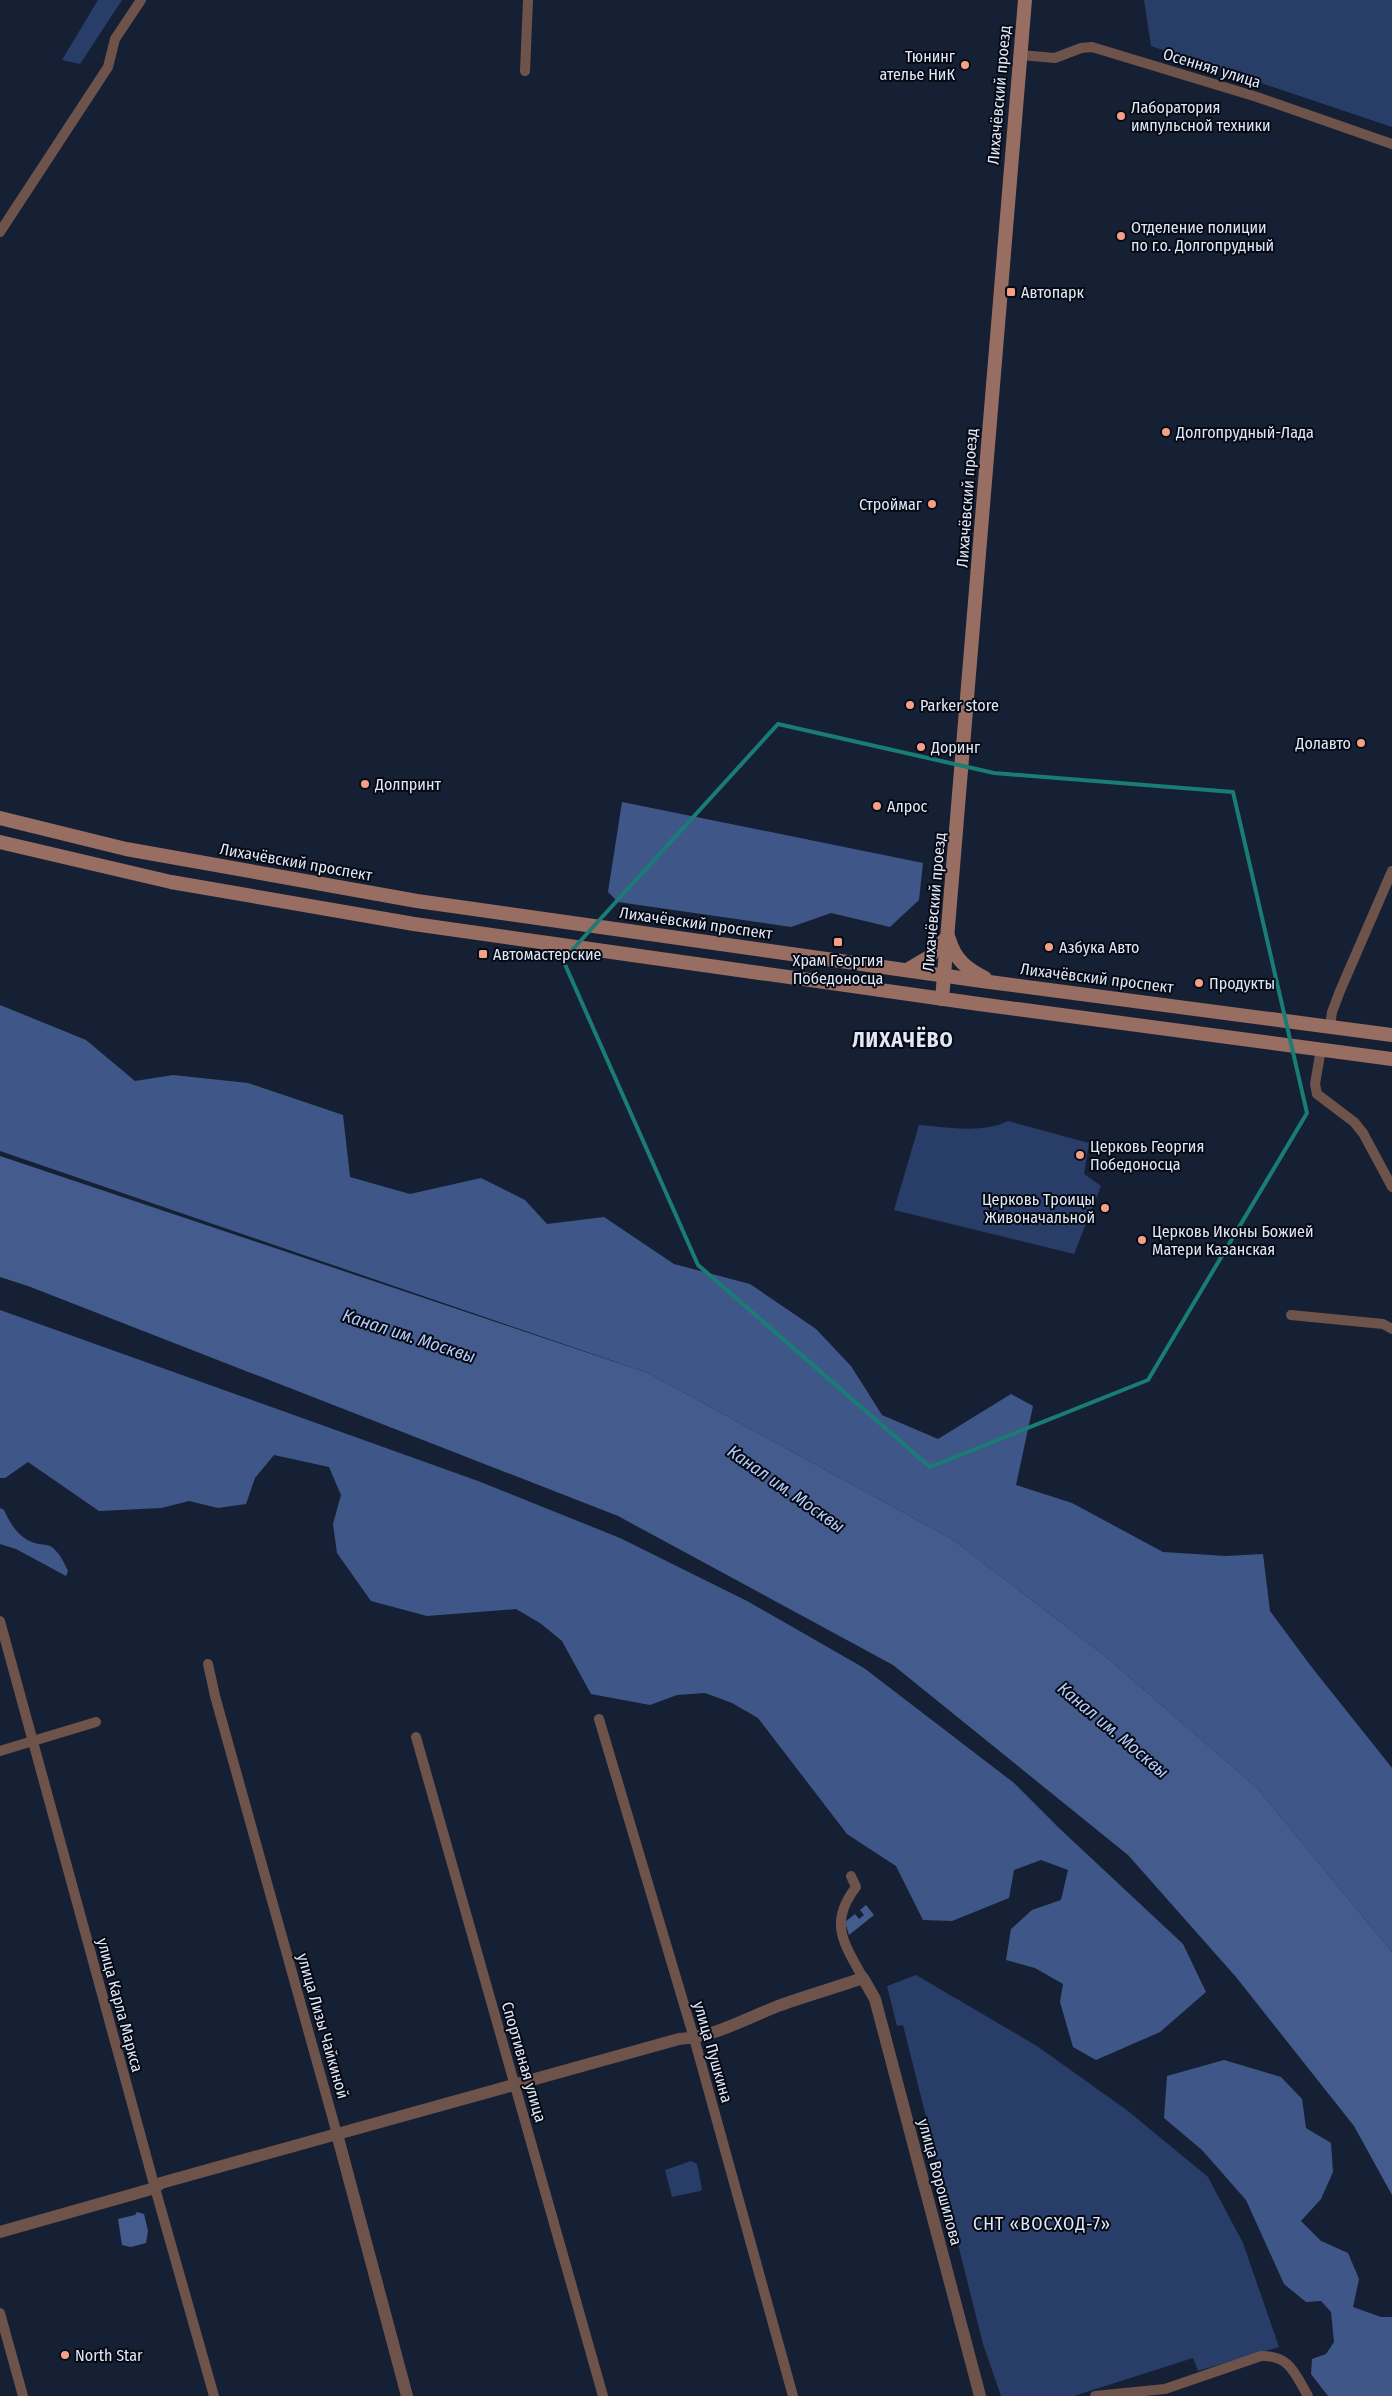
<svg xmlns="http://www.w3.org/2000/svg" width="1392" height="2396" font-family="'Fira Sans Condensed',sans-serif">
<rect width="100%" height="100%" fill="#162035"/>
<g fill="#283d68">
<path d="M 98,0 L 122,0 L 80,64 L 62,60 Z"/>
<path d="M 1144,0 L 1392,0 L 1392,127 L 1151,46 Z"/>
<path d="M 1008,1121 L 1089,1143 L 1084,1174 L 1101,1186 L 1074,1254 L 894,1210 L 919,1125 C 947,1127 982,1134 1008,1121 Z"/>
<path d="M 916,1975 L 1037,2046 L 1128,2111 L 1208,2177 L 1243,2243 L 1279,2347 L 1198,2371 L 1193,2358 L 1074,2396 L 1001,2396 L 983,2344 L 903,2025 L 897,2026 L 887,1986 Z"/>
<path d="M 691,2161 L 697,2164 L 702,2189 L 700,2191 L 672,2197 L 665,2170 Z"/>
</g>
<g fill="#3f5788">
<path d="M 622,802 L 923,863 L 919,900 L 890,927 L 831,913 L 791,927 L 618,902 L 608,892 Z"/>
<path d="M 0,1005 L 86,1040 L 135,1081 L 173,1075 L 248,1083 L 343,1115 L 350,1177 L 410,1194 L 481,1178 L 525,1200 L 547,1224 L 604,1217 L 674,1264 L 750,1284 L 816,1329 L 851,1366 L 882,1415 L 938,1439 L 1011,1394 L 1033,1406 L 1016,1485 L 1072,1503 L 1163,1552 L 1226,1556 L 1263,1554 L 1270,1611 L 1310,1665 L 1392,1768 L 1392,1952 L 1257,1788 L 1105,1656 L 952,1539 L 648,1373 L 0,1151 Z"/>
<path d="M 0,1310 L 478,1481 L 620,1538 L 747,1601 L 864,1668 L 1014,1783 L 1059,1828 L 1183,1944 L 1206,1992 L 1160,2032 L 1096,2060 L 1073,2047 L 1060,2002 L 1063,1984 L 1035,1968 L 1006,1960 L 1011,1929 L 1032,1910 L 1061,1900 L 1068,1870 L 1041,1860 L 1014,1870 L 1009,1898 L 952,1921 L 923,1920 L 896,1866 L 847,1834 L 758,1718 L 732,1703 L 705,1693 L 677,1695 L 650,1705 L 591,1694 L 562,1641 L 540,1623 L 516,1609 L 427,1616 L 371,1601 L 337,1553 L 333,1524 L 341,1495 L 329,1467 L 274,1455 L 255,1478 L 246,1504 L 218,1508 L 189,1501 L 161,1508 L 99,1511 L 28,1462 L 5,1478 L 0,1478 Z"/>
<path d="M 0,1508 L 4,1510 C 10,1523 19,1539 35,1543 C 41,1545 49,1544 53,1548 C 61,1555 64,1563 68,1571 L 66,1576 L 16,1549 L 0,1544 Z"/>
<path d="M 1224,2060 L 1281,2077 L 1302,2099 L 1306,2128 L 1331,2143 L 1333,2172 L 1321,2199 L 1301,2221 L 1321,2241 L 1348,2253 L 1359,2279 L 1353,2307 L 1381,2317 L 1392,2317 L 1392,2396 L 1328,2396 L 1311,2374 L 1312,2359 L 1326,2354 L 1334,2342 L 1331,2312 L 1321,2301 L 1306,2302 L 1284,2284 L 1246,2200 L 1202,2150 L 1164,2118 L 1167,2076 Z"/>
</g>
<g fill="#445c8d">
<path d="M 0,1156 L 648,1373 L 952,1539 L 1105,1656 L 1257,1788 L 1392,1952 L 1392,2195 L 1354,2126 L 1236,1977 L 1128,1855 L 893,1665 L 618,1516 L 28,1286 L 0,1277 Z"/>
<path d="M 866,1905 L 874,1915 L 849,1935 L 845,1922 L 855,1914 L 859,1919 L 864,1915 L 860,1910 Z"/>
<path d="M 137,2212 L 144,2214 L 148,2231 L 146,2243 L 131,2247 L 122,2245 L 118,2219 L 135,2215 Z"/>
</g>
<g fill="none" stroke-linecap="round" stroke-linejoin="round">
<g stroke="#6e534b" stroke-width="10">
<path d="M 1020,55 L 1055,58 L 1081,48 L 1092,47 L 1257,97 L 1392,144"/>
<path d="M 525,71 L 528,0"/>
<path d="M 0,232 L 108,67 L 115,39 L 141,0"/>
<path d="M 1330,1026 L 1332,1012 L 1340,991 L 1392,871"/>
<path d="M 1321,1049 L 1315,1084 L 1317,1094 L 1354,1122 L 1363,1133 L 1392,1187"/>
<path d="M 1291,1315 L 1383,1324 L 1392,1329"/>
<path d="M 0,1621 L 155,2188 L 214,2396"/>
<path d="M 208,1664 L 215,1696 L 337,2134"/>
<path d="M 599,1719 L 694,2038 L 793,2396"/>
<path d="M 416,1737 L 603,2396"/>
<path d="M 0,1751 L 96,1722"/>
<path d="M 851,1876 L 856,1887 C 828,1923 844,1943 863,1978"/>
<path d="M 0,2313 L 23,2396"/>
<path d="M 1095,2396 L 1165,2389 L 1261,2356 C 1290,2355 1295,2374 1308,2396"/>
</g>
<g stroke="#6e534b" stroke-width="12">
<path d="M 337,2134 L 407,2396"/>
<path d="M 0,2232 L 155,2188 L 161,2183 L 679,2039 C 714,2037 745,2019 778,2006 C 805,1996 834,1988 863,1978 L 875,1999 L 980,2396"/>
</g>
<g stroke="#996e62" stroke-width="14">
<path d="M 0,818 L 126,849 L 417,901 L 982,981 L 1392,1035"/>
<path d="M 0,842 L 171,882 L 414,924 L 979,1004 L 1392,1059"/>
<path d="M 949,939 C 955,960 967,969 985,978"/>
<path d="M 907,970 L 929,957 L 948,936"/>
<path d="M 942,999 L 1025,0"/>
</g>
</g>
<path fill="none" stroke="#197c75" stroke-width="4" stroke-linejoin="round" d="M 778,724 L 994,773 L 1233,792 L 1307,1113 L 1148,1380 L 930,1467 L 698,1265 L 563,960 Z"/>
<g fill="#f49f86" stroke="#060a14" stroke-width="2">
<circle cx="965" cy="65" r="5"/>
<circle cx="1121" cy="116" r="5"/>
<circle cx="1121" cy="236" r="5"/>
<rect x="1006" y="287" width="10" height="10" rx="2.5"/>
<circle cx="1166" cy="432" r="5"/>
<circle cx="932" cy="504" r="5"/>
<circle cx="910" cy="705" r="5"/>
<circle cx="1361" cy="743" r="5"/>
<circle cx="921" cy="747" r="5"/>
<circle cx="365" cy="784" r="5"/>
<circle cx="877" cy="806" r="5"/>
<rect x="833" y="937" width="10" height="10" rx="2.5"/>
<circle cx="1049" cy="947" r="5"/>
<rect x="478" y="949" width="10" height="10" rx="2.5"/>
<circle cx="1199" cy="983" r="5"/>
<circle cx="1080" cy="1155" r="5"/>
<circle cx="1105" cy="1208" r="5"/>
<circle cx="1142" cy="1240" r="5"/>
<circle cx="65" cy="2355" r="5"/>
</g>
<g text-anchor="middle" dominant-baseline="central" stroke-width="4" stroke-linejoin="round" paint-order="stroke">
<g font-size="16" fill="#e0e8f7" stroke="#060a14" text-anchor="start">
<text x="955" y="56" text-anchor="end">Тюнинг<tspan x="955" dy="18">ателье НиК</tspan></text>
<text x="1131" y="107">Лаборатория<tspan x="1131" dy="18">импульсной техники</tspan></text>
<text x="1131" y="227">Отделение полиции<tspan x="1131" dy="18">по г.о. Долгопрудный</tspan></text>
<text x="1021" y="292">Автопарк</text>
<text x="1176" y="432">Долгопрудный-Лада</text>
<text x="922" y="504" text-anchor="end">Строймаг</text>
<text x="920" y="705">Parker store</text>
<text x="1351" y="743" text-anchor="end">Долавто</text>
<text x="931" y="747">Доринг</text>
<text x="375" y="784">Долпринт</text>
<text x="887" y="806">Алрос</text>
<text x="1059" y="947">Азбука Авто</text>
<text x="493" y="954">Автомастерские</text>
<text x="838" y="960" text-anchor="middle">Храм Георгия<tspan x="838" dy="18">Победоносца</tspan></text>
<text x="1209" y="983">Продукты</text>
<text x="1090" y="1146">Церковь Георгия<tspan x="1090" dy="18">Победоносца</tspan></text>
<text x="1095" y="1199" text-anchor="end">Церковь Троицы<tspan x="1095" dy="18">Живоначальной</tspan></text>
<text x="1152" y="1231">Церковь Иконы Божией<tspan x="1152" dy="18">Матери Казанская</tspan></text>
<text x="75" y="2355">North Star</text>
</g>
<g font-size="16" fill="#e0e8f7" stroke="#060a14">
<text transform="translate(1212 68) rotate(17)">Осенняя улица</text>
<text transform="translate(999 95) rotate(-85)">Лихачёвский проезд</text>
<text transform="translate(967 498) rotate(-86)">Лихачёвский проезд</text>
<text transform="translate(296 862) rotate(10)">Лихачёвский проспект</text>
<text transform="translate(934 902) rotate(-85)">Лихачёвский проезд</text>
<text transform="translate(696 923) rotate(8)">Лихачёвский проспект</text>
<text transform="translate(1097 978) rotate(7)">Лихачёвский проспект</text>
<text transform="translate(120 2005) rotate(75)">улица Карла Маркса</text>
<text transform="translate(323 2026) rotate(74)">улица Лизы Чайкиной</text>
<text transform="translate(713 2052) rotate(74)">улица Пушкина</text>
<text transform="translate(524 2062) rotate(74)">Спортивная улица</text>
<text transform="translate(940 2182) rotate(75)">улица Ворошилова</text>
</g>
<g font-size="18" font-style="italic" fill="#b3caf8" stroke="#060a14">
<text transform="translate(409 1336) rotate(18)">Канал им. Москвы</text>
<text transform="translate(786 1489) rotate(35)">Канал им. Москвы</text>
<text transform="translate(1113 1730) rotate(40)">Канал им. Москвы</text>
</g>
<g font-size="18" letter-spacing="1" fill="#e0e8f7" stroke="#060a14">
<text x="1042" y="2224">СНТ «ВОСХОД-7»</text>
</g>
<g font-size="21" font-weight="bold" letter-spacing="1" fill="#e0e8f7" stroke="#060a14">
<text x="903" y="1040">ЛИХАЧЁВО</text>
</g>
</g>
</svg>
